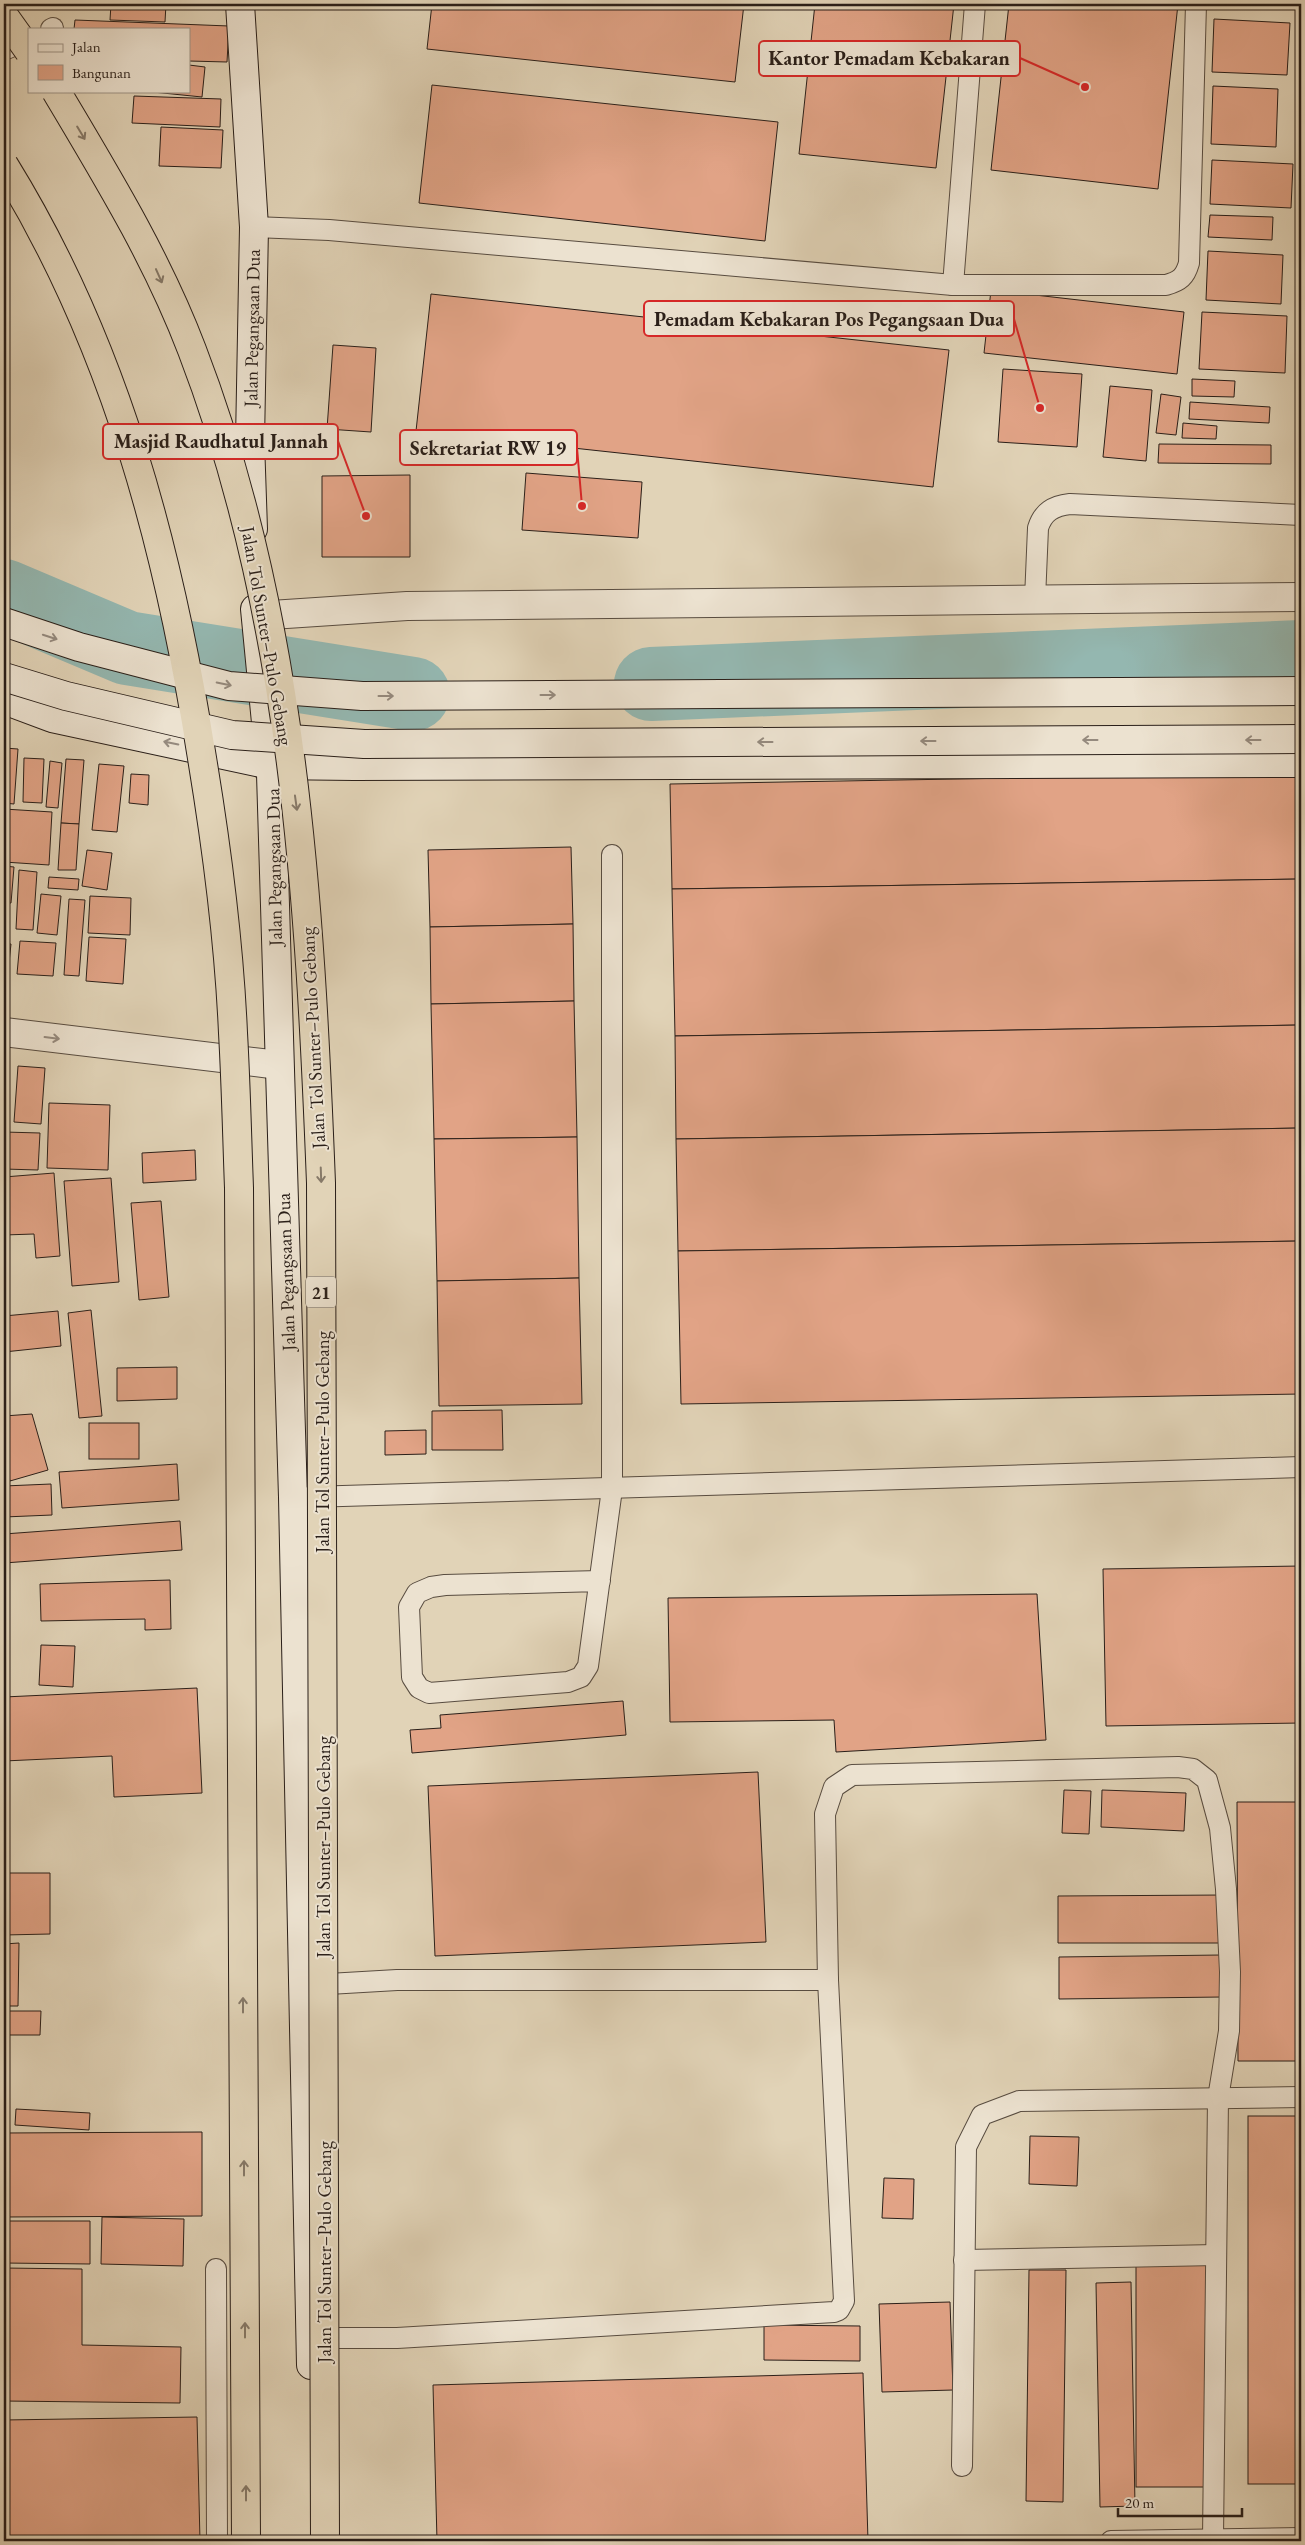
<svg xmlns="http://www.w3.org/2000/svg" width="1305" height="2545" font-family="'EB Garamond',serif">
<rect width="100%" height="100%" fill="#e1d3b7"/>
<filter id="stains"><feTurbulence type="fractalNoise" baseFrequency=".004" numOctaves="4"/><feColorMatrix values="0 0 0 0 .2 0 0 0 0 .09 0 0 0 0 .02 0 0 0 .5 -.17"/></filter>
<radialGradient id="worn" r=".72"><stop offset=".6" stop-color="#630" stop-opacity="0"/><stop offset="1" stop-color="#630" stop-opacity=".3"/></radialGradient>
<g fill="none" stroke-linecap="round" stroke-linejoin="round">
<g stroke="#94b7b0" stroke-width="74">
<path d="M 4,596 L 127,648 L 413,694"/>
<path d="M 651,684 L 1301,657"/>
</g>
</g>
<g fill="#e1a386" stroke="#2a1f19">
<path d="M 111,4 L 166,4 L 165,22 L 110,20 Z"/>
<path d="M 432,4 L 744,4 L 735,82 L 427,49 Z"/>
<path d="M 815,4 L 954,4 L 936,168 L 799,154 Z"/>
<path d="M 1009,4 L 1178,4 L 1158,189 L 991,170 Z"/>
<path d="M 1301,4 L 1301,8 L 1220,5 L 1220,4 Z"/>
<path d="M 1214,19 L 1290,23 L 1287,75 L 1212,72 Z"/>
<path d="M 75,20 L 229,26 L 227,62 L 189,61 L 189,29 L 74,29 Z"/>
<path d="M 189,65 L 205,67 L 202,97 L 143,91 L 189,91 Z"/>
<path d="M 432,85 L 778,122 L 765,241 L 419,203 Z"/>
<path d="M 1213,86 L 1278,89 L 1276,147 L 1211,144 Z"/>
<path d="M 134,96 L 221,99 L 220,127 L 132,123 Z"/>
<path d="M 161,127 L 223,130 L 221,168 L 159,166 Z"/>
<path d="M 1212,160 L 1293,164 L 1291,208 L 1210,204 Z"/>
<path d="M 1210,215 L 1273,217 L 1272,240 L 1208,237 Z"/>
<path d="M 1208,251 L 1283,255 L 1281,304 L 1206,300 Z"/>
<path d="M 991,290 L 1184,312 L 1177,374 L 984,353 Z"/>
<path d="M 431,294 L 949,350 L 933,487 L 416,431 Z"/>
<path d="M 1202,312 L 1287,316 L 1285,373 L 1199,369 Z"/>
<path d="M 333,345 L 376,348 L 371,432 L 327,429 Z"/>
<path d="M 1003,369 L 1082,374 L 1077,447 L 998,442 Z"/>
<path d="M 1192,379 L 1235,381 L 1234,397 L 1192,396 Z"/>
<path d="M 1110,386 L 1152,390 L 1146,461 L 1103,457 Z"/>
<path d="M 1161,394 L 1181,397 L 1176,435 L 1156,433 Z"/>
<path d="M 1190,402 L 1270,407 L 1269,423 L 1189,419 Z"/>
<path d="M 1183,423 L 1217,426 L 1216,439 L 1182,438 Z"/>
<path d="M 1159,444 L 1271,445 L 1271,464 L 1158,463 Z"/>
<path d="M 526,473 L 642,482 L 638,538 L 522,530 Z"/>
<path d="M 410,475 L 410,557 L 322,557 L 322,476 Z"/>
<path d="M 4,748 L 18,749 L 14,804 L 4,803 Z"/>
<path d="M 24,758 L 44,759 L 42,803 L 23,802 Z"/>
<path d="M 66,759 L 84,760 L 79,824 L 61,823 Z"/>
<path d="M 50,761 L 62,763 L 58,808 L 46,807 Z"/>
<path d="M 99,764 L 124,766 L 117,832 L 92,830 Z"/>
<path d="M 1301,773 L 1301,879 L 672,889 L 670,784 Z"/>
<path d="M 131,774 L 149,775 L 148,805 L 129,803 Z"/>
<path d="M 4,809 L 52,812 L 49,865 L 4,862 Z"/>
<path d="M 61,823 L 79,824 L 76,870 L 58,870 Z"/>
<path d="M 571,847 L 573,924 L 430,927 L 428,850 Z"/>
<path d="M 87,850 L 112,853 L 107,890 L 82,886 Z"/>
<path d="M 4,866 L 14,867 L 11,903 L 4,903 Z"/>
<path d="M 19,870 L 37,872 L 33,930 L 16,929 Z"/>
<path d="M 49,877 L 79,879 L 78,890 L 48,888 Z"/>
<path d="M 1301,879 L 1301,1025 L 675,1036 L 672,889 Z"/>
<path d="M 41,894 L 61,896 L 57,935 L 37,933 Z"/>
<path d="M 90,896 L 131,898 L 130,935 L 88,933 Z"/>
<path d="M 69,899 L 85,900 L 79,976 L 64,975 Z"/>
<path d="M 573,924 L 574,1001 L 431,1004 L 430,927 Z"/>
<path d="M 89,937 L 126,939 L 123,984 L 86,981 Z"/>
<path d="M 20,941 L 56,943 L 53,976 L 17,974 Z"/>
<path d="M 4,944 L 11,944 L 8,972 L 4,972 Z"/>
<path d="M 574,1001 L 577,1137 L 434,1139 L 431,1004 Z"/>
<path d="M 1301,1025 L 1301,1128 L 676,1139 L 675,1036 Z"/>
<path d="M 18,1066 L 45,1068 L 41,1124 L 14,1122 Z"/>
<path d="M 49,1103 L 110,1105 L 108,1170 L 47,1168 Z"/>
<path d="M 1301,1128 L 1301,1241 L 678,1251 L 676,1139 Z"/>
<path d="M 4,1132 L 40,1133 L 38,1170 L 4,1169 Z"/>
<path d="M 577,1137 L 579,1278 L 437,1281 L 434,1139 Z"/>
<path d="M 195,1150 L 196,1180 L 143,1183 L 142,1153 Z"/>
<path d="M 54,1173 L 60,1256 L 36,1258 L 34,1234 L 4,1235 L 4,1177 Z"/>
<path d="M 111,1178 L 119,1282 L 72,1286 L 64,1181 Z"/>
<path d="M 161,1201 L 169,1297 L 139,1300 L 131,1203 Z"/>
<path d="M 1301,1241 L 1301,1394 L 681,1404 L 678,1251 Z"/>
<path d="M 579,1278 L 582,1404 L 439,1406 L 437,1281 Z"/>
<path d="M 91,1310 L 102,1416 L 79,1418 L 68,1313 Z"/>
<path d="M 58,1311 L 61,1346 L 4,1352 L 4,1316 Z"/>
<path d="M 177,1367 L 177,1399 L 117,1401 L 117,1368 Z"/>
<path d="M 502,1410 L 503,1450 L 432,1450 L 432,1411 Z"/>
<path d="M 32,1414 L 48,1470 L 10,1481 L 4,1459 L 4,1416 Z"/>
<rect x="89" y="1423" width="50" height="36"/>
<path d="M 426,1430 L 426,1454 L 385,1455 L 385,1431 Z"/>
<path d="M 177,1464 L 179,1500 L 62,1508 L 59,1472 Z"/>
<path d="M 51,1484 L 52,1515 L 4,1517 L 4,1486 Z"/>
<path d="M 180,1521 L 182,1550 L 4,1563 L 4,1534 Z"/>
<path d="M 1301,1566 L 1301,1723 L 1106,1726 L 1103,1569 Z"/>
<path d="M 170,1580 L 171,1629 L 145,1630 L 145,1619 L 41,1621 L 40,1584 Z"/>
<path d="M 1037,1594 L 1046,1740 L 836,1752 L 834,1720 L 670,1722 L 668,1598 Z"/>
<path d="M 41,1645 L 75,1646 L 73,1687 L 39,1685 Z"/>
<path d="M 197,1688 L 202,1793 L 114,1797 L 112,1756 L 4,1761 L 4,1697 Z"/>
<path d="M 623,1701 L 626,1735 L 412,1753 L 410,1730 L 441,1728 L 440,1715 Z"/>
<path d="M 758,1772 L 766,1942 L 435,1956 L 428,1786 Z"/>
<path d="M 1064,1790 L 1091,1791 L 1089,1834 L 1062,1833 Z"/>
<path d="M 1102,1790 L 1186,1793 L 1184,1831 L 1101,1827 Z"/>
<path d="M 1237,1802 L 1301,1802 L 1301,2061 L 1238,2061 Z"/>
<path d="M 4,1873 L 50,1873 L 50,1934 L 4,1935 Z"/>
<path d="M 1224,1895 L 1224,1943 L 1058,1943 L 1058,1896 Z"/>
<path d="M 19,1943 L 18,2006 L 4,2006 L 4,1944 Z"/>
<path d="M 1221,1955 L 1222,1997 L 1059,1999 L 1059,1957 Z"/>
<path d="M 4,2011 L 41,2011 L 40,2035 L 4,2035 Z"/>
<path d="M 16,2109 L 90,2113 L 89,2130 L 15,2125 Z"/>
<rect x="1248" y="2116" width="53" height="368"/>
<path d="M 202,2132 L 202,2216 L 4,2217 L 4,2133 Z"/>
<path d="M 1030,2136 L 1079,2137 L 1077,2186 L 1029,2184 Z"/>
<path d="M 884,2178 L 914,2179 L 913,2219 L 882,2218 Z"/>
<path d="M 102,2217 L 184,2219 L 183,2266 L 101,2264 Z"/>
<path d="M 4,2221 L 90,2221 L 90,2264 L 4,2263 Z"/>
<rect x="1136" y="2262" width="75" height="225"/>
<path d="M 4,2268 L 82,2269 L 82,2345 L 181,2347 L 180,2403 L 4,2401 Z"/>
<path d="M 1029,2270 L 1066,2270 L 1063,2502 L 1026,2501 Z"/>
<path d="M 1131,2282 L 1135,2506 L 1100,2507 L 1096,2283 Z"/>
<path d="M 950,2302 L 953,2390 L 882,2392 L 879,2304 Z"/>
<path d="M 764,2325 L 860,2326 L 860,2361 L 764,2360 Z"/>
<path d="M 863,2373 L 868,2541 L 437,2541 L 433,2385 Z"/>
<path d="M 197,2417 L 200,2541 L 4,2541 L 4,2420 Z"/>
</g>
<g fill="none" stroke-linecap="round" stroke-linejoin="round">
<g stroke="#584c40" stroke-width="22">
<g id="lane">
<path d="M 51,29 L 53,28"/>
<path d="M 4,50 L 29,39"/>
<path d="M 254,227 L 329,230 L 953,285 L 1166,285 C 1180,281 1185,277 1189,263 L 1196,4"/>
<path d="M 953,285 L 975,4"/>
<path d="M 1035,599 L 1038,528 C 1043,512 1053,506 1070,504 L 1301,515"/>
<path d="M 309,1497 L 1301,1467"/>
<path d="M 600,1581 L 445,1585 L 431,1587 L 417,1593 L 409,1607 L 412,1677 L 419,1688 L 429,1693 L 568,1682 L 581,1677 L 588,1666 L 612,1489 L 612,855"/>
<path d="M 311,1985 L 397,1980 L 828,1980 L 825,1814 L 834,1787 L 852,1775 L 1178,1767 L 1193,1769 L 1207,1780 L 1220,1828 L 1226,1889 L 1230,1972 L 1229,2031 L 1218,2098 L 1213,2538"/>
<path d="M 964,2260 L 1216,2255"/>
<path d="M 216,2269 L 217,2541"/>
<path d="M 311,2338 L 397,2338 L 834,2312 L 839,2310 L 844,2301 L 828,1980"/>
<path d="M 962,2466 L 966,2147 L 982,2115 L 1019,2101 L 1301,2097"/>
<path d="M 1111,2541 L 1301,2538"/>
</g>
</g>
<g stroke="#584c40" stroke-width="30">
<g id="street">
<path d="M 256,616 L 407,606 L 1301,597"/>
<path d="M 4,1032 L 279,1065"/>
</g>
</g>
<g stroke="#2a1f19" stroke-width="30">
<g id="secondary">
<path d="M 240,4 L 254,227 L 250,441 L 253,529"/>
<path d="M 255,609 L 271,774 L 293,1497 L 311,2365"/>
<path d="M 4,700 L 52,718 L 270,765 L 354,766 L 1301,763"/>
</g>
</g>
<use href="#lane" stroke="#ece2d0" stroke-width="20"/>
<use href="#street" stroke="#ece2d0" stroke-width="28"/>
<use href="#secondary" stroke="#ece2d0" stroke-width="28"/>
<g stroke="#2a1f19" stroke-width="30" stroke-linecap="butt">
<g id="secondary-bridge">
<path d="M 4,622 L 79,647 L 229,686 L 362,696 L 1301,691"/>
<path d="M 4,677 L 66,696 L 232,735 L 364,744 L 1301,739"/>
</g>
</g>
<g stroke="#2a1f19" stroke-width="30" stroke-linecap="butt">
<g id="highway-bridge">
<path d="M 4,16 L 29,51"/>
<path d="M 56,91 C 106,175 157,258 192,350 C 294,615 310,902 321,1183 L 325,2541"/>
<path d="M 4,165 C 116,346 169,549 202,758 C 217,849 229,941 233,1033 C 236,1085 237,1136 239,1188 L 246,2541"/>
</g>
</g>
<use href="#secondary-bridge" stroke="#ece2d0" stroke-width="28"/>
<use href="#highway-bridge" stroke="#e1d3b7" stroke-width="28"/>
</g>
<defs><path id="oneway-shaft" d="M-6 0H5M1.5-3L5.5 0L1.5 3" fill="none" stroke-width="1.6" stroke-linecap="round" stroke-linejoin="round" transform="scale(1.25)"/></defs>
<g stroke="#867968">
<use href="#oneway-shaft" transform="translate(81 133) rotate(59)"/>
<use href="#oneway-shaft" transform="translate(159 276) rotate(66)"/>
<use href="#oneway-shaft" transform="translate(296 803) rotate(82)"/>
<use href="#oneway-shaft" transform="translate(321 1175) rotate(88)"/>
<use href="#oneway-shaft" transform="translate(243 2005) rotate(-90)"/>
<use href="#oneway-shaft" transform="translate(244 2168) rotate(-90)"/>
<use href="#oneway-shaft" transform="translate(245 2330) rotate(-90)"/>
<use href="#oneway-shaft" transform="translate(246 2493) rotate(-90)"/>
</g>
<g stroke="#958a7e">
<use href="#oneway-shaft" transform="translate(50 637) rotate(18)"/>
<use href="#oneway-shaft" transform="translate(224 684) rotate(12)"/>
<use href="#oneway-shaft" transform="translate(548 695)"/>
<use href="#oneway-shaft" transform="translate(386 696)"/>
<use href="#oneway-shaft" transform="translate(1090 740) rotate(180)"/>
<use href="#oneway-shaft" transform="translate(1253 740) rotate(180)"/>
<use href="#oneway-shaft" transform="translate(928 741) rotate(180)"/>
<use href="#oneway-shaft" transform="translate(765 742) rotate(180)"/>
<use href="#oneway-shaft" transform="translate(171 743) rotate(-168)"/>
<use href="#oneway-shaft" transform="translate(52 1038) rotate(7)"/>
</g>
<g text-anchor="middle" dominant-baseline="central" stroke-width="4" stroke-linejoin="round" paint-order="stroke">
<rect fill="#ece2d0" stroke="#645a50" stroke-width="1" x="306" y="1276.5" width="30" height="31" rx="4"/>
<g font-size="18" font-weight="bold" fill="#2a1f19">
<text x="321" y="1292">21</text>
</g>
<g font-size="19" fill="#2a1f19" stroke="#ece2d0">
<text transform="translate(252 328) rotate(-89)">Jalan Pegangsaan Dua</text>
<text transform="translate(267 636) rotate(80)">Jalan Tol Sunter–Pulo Gebang</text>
<text transform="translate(274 867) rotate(-91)">Jalan Pegangsaan Dua</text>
<text transform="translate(313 1038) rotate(-93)">Jalan Tol Sunter–Pulo Gebang</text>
<text transform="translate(286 1272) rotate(-92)">Jalan Pegangsaan Dua</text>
<text transform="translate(322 1442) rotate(-90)">Jalan Tol Sunter–Pulo Gebang</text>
<text transform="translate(323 1847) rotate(-90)">Jalan Tol Sunter–Pulo Gebang</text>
<text transform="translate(324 2252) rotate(-90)">Jalan Tol Sunter–Pulo Gebang</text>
</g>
</g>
<path fill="none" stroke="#d62828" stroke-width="2" d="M1085 87L1020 58M1040 408L1014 319M366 516L338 441M582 506L577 448"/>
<g fill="#d62828" stroke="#ece2d0" stroke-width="2">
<circle cx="1085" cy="87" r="5"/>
<circle cx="1040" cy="408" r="5"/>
<circle cx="366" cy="516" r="5"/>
<circle cx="582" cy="506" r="5"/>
</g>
<g fill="#ece2d0" stroke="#d62828" stroke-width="2">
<rect x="759" y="41" width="261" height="35" rx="5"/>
<rect x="644" y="301" width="370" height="35" rx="5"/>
<rect x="103" y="424" width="235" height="35" rx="5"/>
<rect x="400" y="430" width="177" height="35" rx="5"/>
</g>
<g font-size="20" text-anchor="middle" font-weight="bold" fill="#2a1f19">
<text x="889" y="65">Kantor Pemadam Kebakaran</text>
<text x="829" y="326">Pemadam Kebakaran Pos Pegangsaan Dua</text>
<text x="221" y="448">Masjid Raudhatul Jannah</text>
<text x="488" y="455">Sekretariat RW 19</text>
</g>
<rect width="1305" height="2545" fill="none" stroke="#e1d3b7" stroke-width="20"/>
<rect x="5" y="5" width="1295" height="2535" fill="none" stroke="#2a1f19" stroke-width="2.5"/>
<rect x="10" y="10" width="1285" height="2525" fill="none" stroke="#2a1f19"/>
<rect x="28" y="28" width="162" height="65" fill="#ece2d0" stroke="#9e9487"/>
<rect x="38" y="44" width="25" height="8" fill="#ece2d0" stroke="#9e9487"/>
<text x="72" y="52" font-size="15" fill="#2a1f19">Jalan</text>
<rect x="38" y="65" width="25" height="15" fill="#e1a386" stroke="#9e9487"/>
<text x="72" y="78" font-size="15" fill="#2a1f19">Bangunan</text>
<path d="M1118 2508v8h124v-8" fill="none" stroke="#2a1f19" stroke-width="2.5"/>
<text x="1125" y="2508" font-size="15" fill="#2a1f19" stroke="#ece2d0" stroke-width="4" paint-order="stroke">20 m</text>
<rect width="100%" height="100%" filter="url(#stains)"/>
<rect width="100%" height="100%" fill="url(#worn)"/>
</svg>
